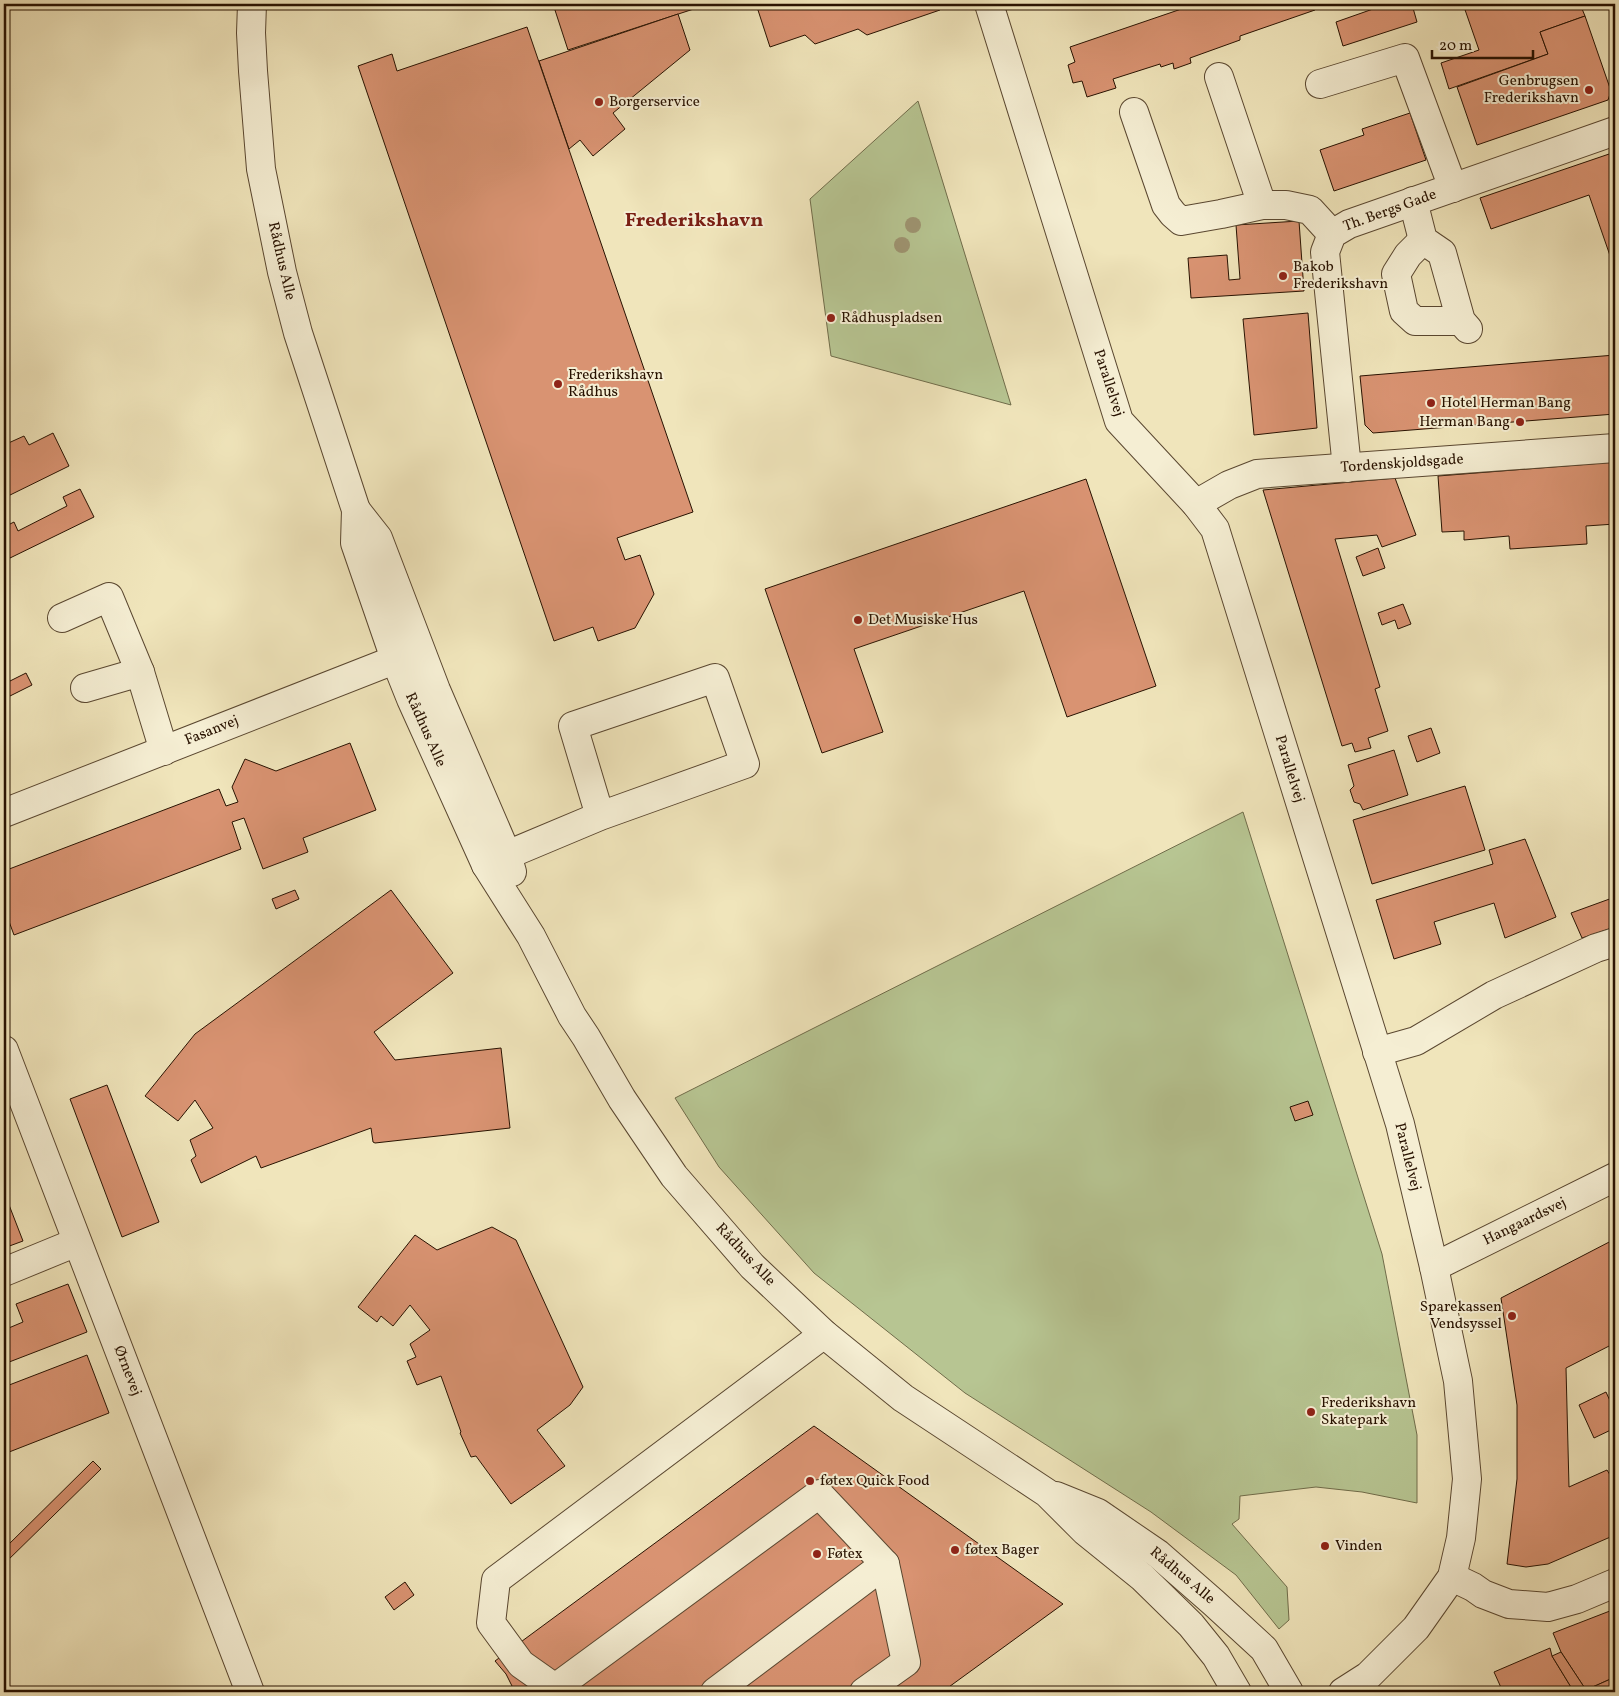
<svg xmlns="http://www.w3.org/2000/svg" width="1619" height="1696" font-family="Vollkorn,serif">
<rect width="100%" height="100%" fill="#f0e5bb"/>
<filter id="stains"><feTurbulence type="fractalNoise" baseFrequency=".004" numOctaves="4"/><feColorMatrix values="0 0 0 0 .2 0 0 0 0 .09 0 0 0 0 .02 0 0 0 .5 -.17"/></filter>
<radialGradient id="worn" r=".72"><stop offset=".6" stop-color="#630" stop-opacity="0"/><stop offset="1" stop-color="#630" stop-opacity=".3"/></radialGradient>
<g fill="#b7c592" stroke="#706c4a">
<path d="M 918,101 L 1011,405 L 831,356 L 810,199 Z"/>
<path d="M 1243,812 L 1382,1254 L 1417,1435 L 1417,1503 L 1362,1492 L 1316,1487 L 1240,1496 L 1239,1519 L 1232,1524 L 1287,1587 L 1289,1620 L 1279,1629 L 1236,1575 L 1151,1512 L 965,1393 L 814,1273 L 719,1167 L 675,1098 Z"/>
</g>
<g fill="#d99372" stroke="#281201">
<path d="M 553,4 L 709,4 L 568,50 Z"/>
<path d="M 756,4 L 938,4 L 940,10 L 867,35 L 858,29 L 815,44 L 805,35 L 770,47 Z"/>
<path d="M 1196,4 L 1318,4 L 1314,5 L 1315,10 L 1240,36 L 1240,40 L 1190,58 L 1191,63 L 1174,69 L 1173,63 L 1161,67 L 1160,64 L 1113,79 L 1116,88 L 1087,97 L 1082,81 L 1073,83 L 1068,65 L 1075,62 L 1070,47 Z"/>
<path d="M 1372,4 L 1424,4 L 1413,8 L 1417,22 L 1343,46 L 1336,22 L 1373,9 Z"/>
<path d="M 1463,4 L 1580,4 L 1585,16 L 1540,32 L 1548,54 L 1449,89 L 1441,63 L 1479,50 Z"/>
<path d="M 678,14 L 690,50 L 613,113 L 625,129 L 593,156 L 580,140 L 569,149 L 539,61 Z"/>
<path d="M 1585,16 L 1611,91 L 1608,100 L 1477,145 L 1457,87 L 1548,54 L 1540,32 Z"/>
<path d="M 527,27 L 693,512 L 617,538 L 625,560 L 640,555 L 654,594 L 635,628 L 598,641 L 593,627 L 554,641 L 358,66 L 392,54 L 397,71 Z"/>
<path d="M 1410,113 L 1426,160 L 1334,191 L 1320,150 L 1364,135 L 1362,129 Z"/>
<path d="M 1615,152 L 1615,270 L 1589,195 L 1491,229 L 1480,198 Z"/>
<path d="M 1299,221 L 1304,291 L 1191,298 L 1188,258 L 1227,255 L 1229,280 L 1240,279 L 1236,225 Z"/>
<path d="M 1308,313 L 1317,428 L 1254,435 L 1243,319 Z"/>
<path d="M 1615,355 L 1615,414 L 1373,433 L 1365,425 L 1360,376 Z"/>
<path d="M 53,433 L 69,466 L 4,498 L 4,445 L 24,436 L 29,445 Z"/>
<path d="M 1615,462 L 1615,524 L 1586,526 L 1587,544 L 1510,549 L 1509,536 L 1464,540 L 1464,531 L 1442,532 L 1438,476 Z"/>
<path d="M 1395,478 L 1416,535 L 1382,547 L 1377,535 L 1335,539 L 1380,687 L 1375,689 L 1388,731 L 1368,738 L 1371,748 L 1355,752 L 1352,743 L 1342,746 L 1263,490 Z"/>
<path d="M 1086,479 L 1156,686 L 1067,717 L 1024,591 L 854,649 L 883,732 L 822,753 L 765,589 Z"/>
<path d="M 80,489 L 94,517 L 10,558 L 4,545 L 4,527 L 14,522 L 18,531 L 67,506 L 63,497 Z"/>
<path d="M 1378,548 L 1385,568 L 1363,576 L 1356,557 Z"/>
<path d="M 1403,604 L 1411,624 L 1398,629 L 1395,620 L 1382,625 L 1378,613 Z"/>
<path d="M 26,673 L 32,685 L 4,699 L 4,684 Z"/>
<path d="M 1431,728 L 1440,753 L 1417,762 L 1408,736 Z"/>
<path d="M 350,743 L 376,810 L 303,838 L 308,852 L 263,869 L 244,818 L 232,822 L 241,849 L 14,935 L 4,908 L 4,871 L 219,789 L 226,806 L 238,802 L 232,787 L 245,759 L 276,771 Z"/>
<path d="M 1394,750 L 1408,795 L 1363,810 L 1360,804 L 1354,802 L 1350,790 L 1354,786 L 1348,765 Z"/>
<path d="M 1465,786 L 1485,850 L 1372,884 L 1353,820 Z"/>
<path d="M 1525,839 L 1556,917 L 1505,938 L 1494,903 L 1434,922 L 1441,944 L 1394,959 L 1376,900 L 1493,864 L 1489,850 Z"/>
<path d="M 295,890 L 299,899 L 276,909 L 272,899 Z"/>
<path d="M 391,890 L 453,973 L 374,1032 L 395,1060 L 501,1048 L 510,1128 L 375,1143 L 373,1142 L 371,1128 L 261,1168 L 256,1156 L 201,1183 L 191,1160 L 196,1156 L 190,1140 L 213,1128 L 195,1100 L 178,1121 L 145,1096 L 195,1034 Z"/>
<path d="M 1615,897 L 1615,927 L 1582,938 L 1571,913 Z"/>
<path d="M 107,1085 L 159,1222 L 122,1237 L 70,1099 Z"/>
<path d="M 1308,1101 L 1313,1115 L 1295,1121 L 1290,1107 Z"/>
<path d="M 4,1192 L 23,1241 L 4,1248 Z"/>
<path d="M 492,1227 L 516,1240 L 583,1387 L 570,1405 L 537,1430 L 565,1466 L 511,1504 L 476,1456 L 471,1457 L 460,1433 L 461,1432 L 441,1376 L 417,1385 L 407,1361 L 416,1357 L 410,1344 L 430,1330 L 410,1305 L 393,1326 L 381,1316 L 377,1322 L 358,1307 L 415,1235 L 437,1250 Z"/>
<path d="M 1615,1239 L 1615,1343 L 1566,1368 L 1569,1487 L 1607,1470 L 1615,1483 L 1615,1535 L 1548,1564 L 1526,1567 L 1507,1564 L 1517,1479 L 1517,1405 L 1501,1298 Z"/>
<path d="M 68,1284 L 87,1332 L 4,1364 L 4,1330 L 23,1322 L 16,1304 Z"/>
<path d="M 87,1355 L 109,1413 L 4,1454 L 4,1387 Z"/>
<path d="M 1606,1392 L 1615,1412 L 1615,1428 L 1594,1438 L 1579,1405 Z"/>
<path d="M 814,1426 L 1063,1604 L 942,1692 L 515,1692 L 506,1674 L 495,1661 Z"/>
<path d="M 93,1461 L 101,1469 L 4,1564 L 4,1549 Z"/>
<path d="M 405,1582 L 414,1595 L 394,1610 L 385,1597 Z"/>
<path d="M 1615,1609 L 1615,1677 L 1586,1690 L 1561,1652 L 1553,1633 Z"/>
<path d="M 1550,1648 L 1552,1656 L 1574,1692 L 1503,1692 L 1494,1672 Z"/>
<path d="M 1561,1652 L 1586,1690 L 1615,1677 L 1615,1692 L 1574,1692 L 1552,1656 Z"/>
</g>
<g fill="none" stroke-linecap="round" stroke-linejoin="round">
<g stroke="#5a4730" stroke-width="30">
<g id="minor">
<path d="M 252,4 L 251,33 L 253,71 L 261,169 L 282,272 L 298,333 L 356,510 L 355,543 L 395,659 L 411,699 L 486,865 L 531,936 L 572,1016 L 586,1037 L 622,1099 L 674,1176 L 752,1266 L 824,1334 L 903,1398 L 1047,1493 L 1085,1531 L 1142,1577 L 1191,1625 L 1216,1656 L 1237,1692"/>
<path d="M 989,4 L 1119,421 L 1196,504 L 1215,529 L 1400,1124 L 1434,1267 L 1458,1381 L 1467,1479 L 1461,1538 L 1452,1577 L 1416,1628 L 1368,1676 L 1343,1692"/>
<path d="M 1219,77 L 1262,205"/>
<path d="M 1320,84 L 1405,58 L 1453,188"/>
<path d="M 1134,112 L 1166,205 L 1173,214 L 1181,221 L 1221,214 L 1262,205 L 1286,205 L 1310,210 L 1332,234"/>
<path d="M 1413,201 L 1423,240 L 1442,253 L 1461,321 L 1468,329"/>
<path d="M 1423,240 L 1408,255 L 1396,274 L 1404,311 L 1415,321 L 1461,321"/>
<path d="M 1347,468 L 1325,252 L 1332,234 L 1349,224 L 1615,131"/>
<path d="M 1196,504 L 1229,485 L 1257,474 L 1615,448"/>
<path d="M 356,510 L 378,538 L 436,690 L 507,855 L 512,872"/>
<path d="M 62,618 L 109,597 L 140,672 L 164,751"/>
<path d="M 85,688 L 140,672"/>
<path d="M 4,813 L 412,653"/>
<path d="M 486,865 L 507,855 L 600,816 L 573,726 L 715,678 L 745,764 L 600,816"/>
<path d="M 4,1050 L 250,1692"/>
<path d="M 1377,1052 L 1416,1041 L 1494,995 L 1596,948 L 1615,942"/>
<path d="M 1434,1267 L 1615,1177"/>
<path d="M 4,1272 L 77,1242"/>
<path d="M 1056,1496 L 1098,1513 L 1158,1554 L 1214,1603 L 1264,1649 L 1289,1692"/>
<path d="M 1452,1577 L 1473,1587 L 1483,1594 L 1509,1604 L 1548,1607 L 1577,1599 L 1615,1583"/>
<path d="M 555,1688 L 819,1494 L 885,1564 L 715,1692"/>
<path d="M 558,1692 L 555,1688 L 521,1664 L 491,1623 L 496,1580 L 824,1334"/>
<path d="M 864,1692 L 906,1662 L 885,1564"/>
</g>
</g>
<use href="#minor" stroke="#f5eed3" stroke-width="28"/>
</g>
<g fill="#9e9471">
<circle cx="913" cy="225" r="8"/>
<circle cx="902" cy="245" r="8"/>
</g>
<g fill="#8f2418" stroke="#f5eed3" stroke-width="2">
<circle cx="1589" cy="90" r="5"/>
<circle cx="599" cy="102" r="5"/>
<circle cx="1283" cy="276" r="5"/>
<circle cx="831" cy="318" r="5"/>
<circle cx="558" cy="384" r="5"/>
<circle cx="1431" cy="403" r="5"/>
<circle cx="1520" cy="422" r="5"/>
<circle cx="858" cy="620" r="5"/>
<circle cx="1512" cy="1316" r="5"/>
<circle cx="1311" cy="1412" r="5"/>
<circle cx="810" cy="1481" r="5"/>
<circle cx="1325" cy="1546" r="5"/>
<circle cx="955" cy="1550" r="5"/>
<circle cx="817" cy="1554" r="5"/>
</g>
<g text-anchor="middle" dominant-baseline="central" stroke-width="4" stroke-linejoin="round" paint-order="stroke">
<g font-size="15" fill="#281201" stroke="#f5eed3" text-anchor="start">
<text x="1579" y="81" text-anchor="end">Genbrugsen<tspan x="1579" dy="17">Frederikshavn</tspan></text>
<text x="609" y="102">Borgerservice</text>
<text x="1293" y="267">Bakob<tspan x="1293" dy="17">Frederikshavn</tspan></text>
<text x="841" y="318">Rådhuspladsen</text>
<text x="568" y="375">Frederikshavn<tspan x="568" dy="17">Rådhus</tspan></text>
<text x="1441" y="403">Hotel Herman Bang</text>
<text x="1510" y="422" text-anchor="end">Herman Bang</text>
<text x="868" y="620">Det Musiske Hus</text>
<text x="1502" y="1307" text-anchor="end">Sparekassen<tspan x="1502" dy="17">Vendsyssel</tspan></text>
<text x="1321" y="1403">Frederikshavn<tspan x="1321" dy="17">Skatepark</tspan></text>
<text x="820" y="1481">føtex Quick Food</text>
<text x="1335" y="1546">Vinden</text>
<text x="965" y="1550">føtex Bager</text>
<text x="827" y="1554">Føtex</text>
</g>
<g font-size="15" fill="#281201" stroke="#f5eed3">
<text transform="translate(1390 211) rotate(-20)">Th. Bergs Gade</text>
<text transform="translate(281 261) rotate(77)">Rådhus Alle</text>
<text transform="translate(1108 383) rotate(72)">Parallelvej</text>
<text transform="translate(1402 464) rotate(-4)">Tordenskjoldsgade</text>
<text transform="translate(425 730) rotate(66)">Rådhus Alle</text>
<text transform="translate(212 731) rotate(-22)">Fasanvej</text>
<text transform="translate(1289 769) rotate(73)">Parallelvej</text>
<text transform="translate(1407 1157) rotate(76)">Parallelvej</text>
<text transform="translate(1525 1222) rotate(-26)">Hangaardsvej</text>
<text transform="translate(745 1255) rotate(47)">Rådhus Alle</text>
<text transform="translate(127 1371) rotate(69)">Ørnevej</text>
<text transform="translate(1182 1576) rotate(40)">Rådhus Alle</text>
</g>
<g font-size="20" font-weight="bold" fill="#7a1f14" stroke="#f5eed3">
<text x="694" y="221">Frederikshavn</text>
</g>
</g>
<rect width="1619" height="1696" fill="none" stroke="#f0e5bb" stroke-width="20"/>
<rect x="5" y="5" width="1609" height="1686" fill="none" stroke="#281201" stroke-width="2.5"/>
<rect x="10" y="10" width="1599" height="1676" fill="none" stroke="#281201"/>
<path d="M1432 50v8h101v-8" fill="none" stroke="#281201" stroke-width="2.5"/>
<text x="1439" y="50" font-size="15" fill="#281201" stroke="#f5eed3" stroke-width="4" paint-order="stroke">20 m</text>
<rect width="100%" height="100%" filter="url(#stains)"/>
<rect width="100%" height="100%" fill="url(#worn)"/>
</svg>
